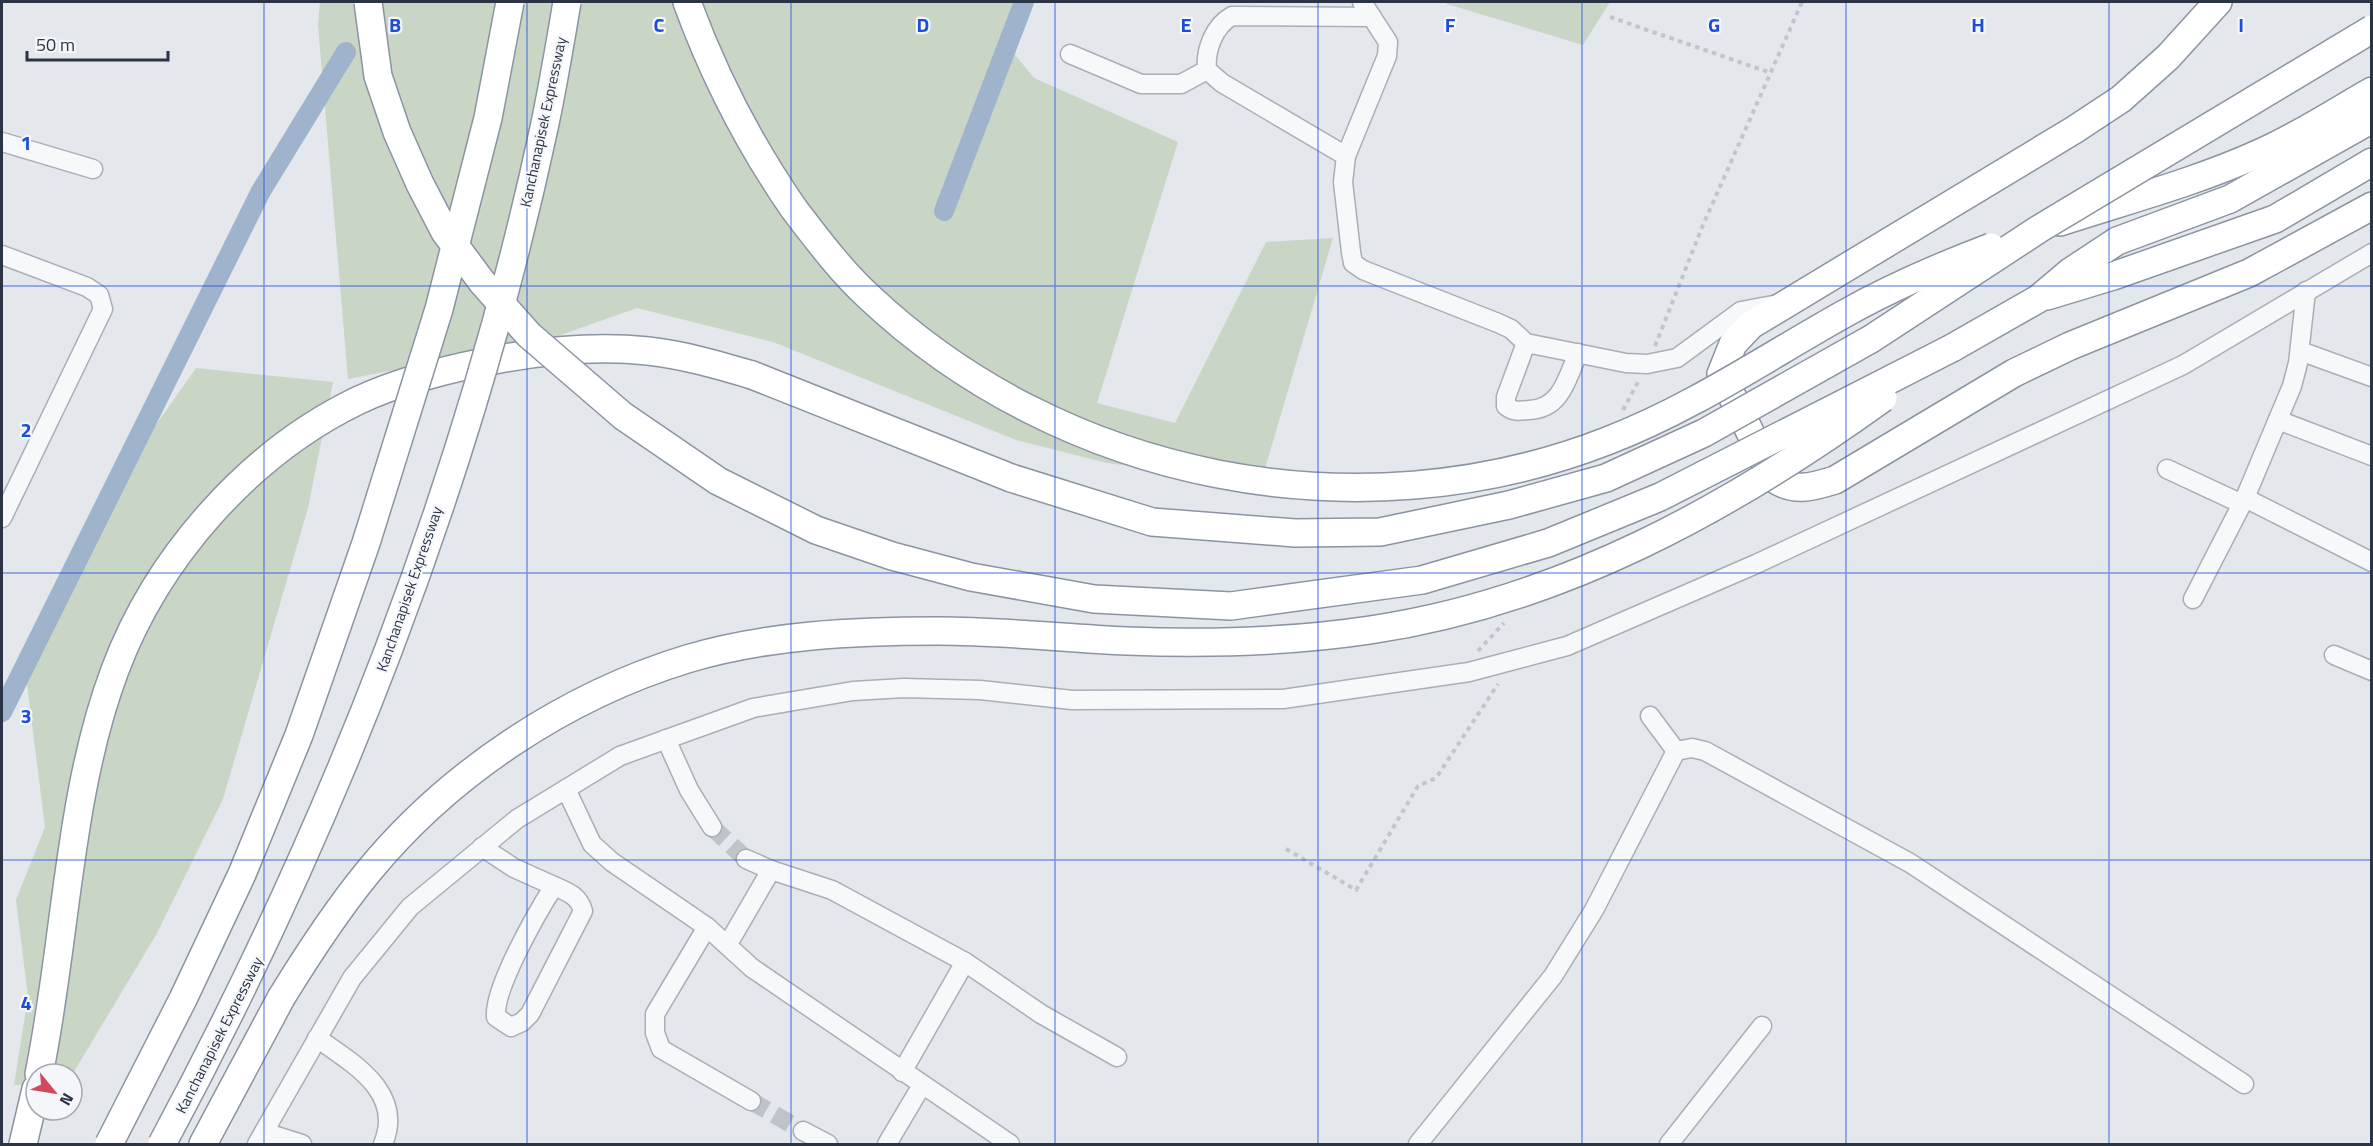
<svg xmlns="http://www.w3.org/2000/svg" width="2373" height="1146" font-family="'Titillium Web',sans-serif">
<rect width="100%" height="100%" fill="#e4e7ec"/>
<g fill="#c9d6c5">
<path d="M 320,2 L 1018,2 L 1007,45 L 1034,78 L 1178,142 L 1097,403 L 1175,423 L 1266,242 L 1333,238 L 1261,482 L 1107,463 L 1016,440 L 773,342 L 637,308 L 538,343 L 348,379 L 318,25 Z"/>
<path d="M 1447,2 L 1610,2 L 1583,45 L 1447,4 Z"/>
<path d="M 196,368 L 333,382 L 308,508 L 223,799 L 156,935 L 72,1075 L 36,1074 L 36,1084 L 14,1085 L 28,997 L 16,900 L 45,827 L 27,684 L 115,483 Z"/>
</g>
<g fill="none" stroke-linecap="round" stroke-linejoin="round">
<g stroke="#9fb4cc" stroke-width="20">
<path d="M 944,211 L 1024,2"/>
<path d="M 2,712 L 261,191 L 346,52"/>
</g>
<g stroke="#bfc3cb" stroke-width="18" stroke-dasharray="18 9" stroke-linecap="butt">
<path d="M 712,827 L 746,859"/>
<path d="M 751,1101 L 803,1131"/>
</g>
<g stroke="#a9aeb7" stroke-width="21">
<g id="minor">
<path d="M 1362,2 L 1388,42 L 1387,56 L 1346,156 L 1343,182 L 1351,252 L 1353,263 L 1363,270 L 1498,323 L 1511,329 L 1526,343 L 1626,363 L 1647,364 L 1677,358 L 1741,311 L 1773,305"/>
<path d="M 1070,54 L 1141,84 L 1181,84 L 1207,70"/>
<path d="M 2,142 L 93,169"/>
<path d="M 1346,156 L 1222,83 L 1207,70 C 1205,50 1214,26 1232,16 L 1372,17"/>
<path d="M 2,255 L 87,287 L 99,295 L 103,309 L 2,518"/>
<path d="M 1526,343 L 1506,397 L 1506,406 C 1513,412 1520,411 1529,410 C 1561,409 1567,379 1578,353"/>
<path d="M 2300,351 L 2372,377"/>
<path d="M 2278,420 L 2372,456"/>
<path d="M 2167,469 L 2242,504"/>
<path d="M 2245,498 L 2372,562"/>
<path d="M 2193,599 L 2245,498 L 2292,386 L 2298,363 L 2306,291"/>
<path d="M 2334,655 L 2372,671"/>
<path d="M 1650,716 L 1676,751"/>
<path d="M 666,739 L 689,790 L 712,827"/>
<path d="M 566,789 L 592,844 L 612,862 L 707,927 L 752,968 L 1010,1144"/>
<path d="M 482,847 L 514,868 L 554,886 C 538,911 493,989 496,1017 L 511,1027 L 522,1022 L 530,1014 L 583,911 C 579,896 568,892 554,886"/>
<path d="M 746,859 L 771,870 L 832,890 L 965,962 L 1041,1014 L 1117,1057"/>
<path d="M 707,927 L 655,1014 L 655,1033 L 661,1049 L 751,1101"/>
<path d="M 728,944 L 771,870"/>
<path d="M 317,1038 C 352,1063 405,1092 383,1144"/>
<path d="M 902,1072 L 965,962"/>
<path d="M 803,1131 L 828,1144"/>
<path d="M 264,1132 L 302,1144"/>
<path d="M 257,1144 L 352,978 L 410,907 L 517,819 L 620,756 L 753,708 L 853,691 L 904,688 L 980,690 L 1072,700 L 1283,699 L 1469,672 L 1567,646 L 1756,564 L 2183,365 L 2372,253"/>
<path d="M 887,1144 L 922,1085"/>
<path d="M 1418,1144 L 1553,976 L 1594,910 L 1676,751 L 1692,748 L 1705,751 L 1910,863 L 2244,1084"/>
<path d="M 1669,1144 L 1762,1026"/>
</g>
</g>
<g stroke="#8b94a3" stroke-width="30">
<g id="highway">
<path d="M 687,2 C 714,76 749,144 794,209"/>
<path d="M 2218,2 L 2168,57 L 2121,99 L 2074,130 L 1751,325 L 1733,344 L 1721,374 L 1773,478 C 1794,493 1812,487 1835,480 L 2014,373 L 2070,346 L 2249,273 L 2372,206"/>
<path d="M 2060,222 C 2127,200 2196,182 2260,153 C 2299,136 2335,112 2372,91"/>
<path d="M 2047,296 L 2113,276 L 2275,219 L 2372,162"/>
<path d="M 1952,348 L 2038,299 L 2070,272 L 2117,241 L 2230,199 L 2372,119"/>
<path d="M 39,1074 C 66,943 68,794 115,670 C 157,558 248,454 357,401 C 403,379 455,367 505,358 C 552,350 600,346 648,351 C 684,355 718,365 752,375"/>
<path d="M 23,1144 L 36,1089"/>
<path d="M 203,1144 L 281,998"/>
</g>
</g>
<g stroke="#c2c5cb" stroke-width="4" stroke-dasharray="4.5 4.5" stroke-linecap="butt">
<path d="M 1610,17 L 1771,73"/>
<path d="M 1655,346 L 1703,225 L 1802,2"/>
<path d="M 1623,410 L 1639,380"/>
<path d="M 1478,651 L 1504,623"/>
<path d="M 1286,849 L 1356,890 L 1418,786 L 1436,778 L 1498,684"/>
</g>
<use href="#minor" stroke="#f7f8fa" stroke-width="18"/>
<use href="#highway" stroke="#fff" stroke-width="27"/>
<g stroke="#8b94a3" stroke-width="30" stroke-linecap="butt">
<g id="highway-bridge">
<path d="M 368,2 L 378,76 L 397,132 L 420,184 L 445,232 L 482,282 L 529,335 L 623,416 L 718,481 L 816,530 L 892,556 L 971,577 L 1094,599 L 1231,606 L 1422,580 L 1548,543 L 1660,497 L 1952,348"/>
<path d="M 794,209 C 817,239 840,270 868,296 C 1063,480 1358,538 1607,441 C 1691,409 1767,357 1844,314 C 1892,287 1941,266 1991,247"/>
<path d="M 752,375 L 1011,478 L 1152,522 L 1295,533 L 1380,532 L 1509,505 L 1606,478 L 1704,433 L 1871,339 L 2039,229 L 2372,29"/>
<path d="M 281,998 C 308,954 336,911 368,872 C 449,773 566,696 687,659 C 767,635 855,631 938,631 C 1001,631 1064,638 1127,641 C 1208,644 1290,642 1370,630 C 1560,602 1729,509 1883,398"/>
<path d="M 109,1144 L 183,999 L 242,874 L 299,735 L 366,543 L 439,309 L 488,118 L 510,2"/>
<path d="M 162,1144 C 333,826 468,482 544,128 C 553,86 560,44 567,2"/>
</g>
</g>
<use href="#highway-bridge" stroke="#fff" stroke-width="27"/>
</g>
<path fill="none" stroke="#1d4ed8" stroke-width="1.5" stroke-opacity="0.55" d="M 264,2 L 264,1144M 527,2 L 527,1144M 791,2 L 791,1144M 1055,2 L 1055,1144M 1318,2 L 1318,1144M 1582,2 L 1582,1144M 1846,2 L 1846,1144M 2109,2 L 2109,1144M 2,286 L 2372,286M 2,573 L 2372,573M 2,860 L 2372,860"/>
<g text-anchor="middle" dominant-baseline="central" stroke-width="4.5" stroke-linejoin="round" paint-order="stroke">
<g font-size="15" fill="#2b3445" stroke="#f4f6f9">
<text transform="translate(543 122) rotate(-78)">Kanchanapisek Expressway</text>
<text transform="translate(409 589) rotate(-71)">Kanchanapisek Expressway</text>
<text transform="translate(219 1035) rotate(-63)">Kanchanapisek Expressway</text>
</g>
</g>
<g font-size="20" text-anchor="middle" font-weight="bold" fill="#1d4ed8" stroke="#f4f6f9" stroke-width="4.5" stroke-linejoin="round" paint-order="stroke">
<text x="395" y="32">B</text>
<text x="659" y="32">C</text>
<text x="923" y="32">D</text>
<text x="1186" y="32">E</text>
<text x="1450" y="32">F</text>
<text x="1714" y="32">G</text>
<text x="1978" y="32">H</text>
<text x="2241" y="32">I</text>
<text x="26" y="150">1</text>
<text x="26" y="437">2</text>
<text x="26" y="723">3</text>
<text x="26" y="1010">4</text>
</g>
<rect width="2373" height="1146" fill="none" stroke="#2b3445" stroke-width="6"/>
<g transform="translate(54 1092) rotate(120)"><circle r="28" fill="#f4f6f9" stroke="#a4a8b1" stroke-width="1.5"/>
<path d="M0-4.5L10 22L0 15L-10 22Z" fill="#d1495b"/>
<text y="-9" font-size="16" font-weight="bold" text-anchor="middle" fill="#2b3445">N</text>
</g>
<path d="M27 51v9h141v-9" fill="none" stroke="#2b3445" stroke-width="3"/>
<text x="36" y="51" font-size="18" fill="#2b3445" stroke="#f4f6f9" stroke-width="4.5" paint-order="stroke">50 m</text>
</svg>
